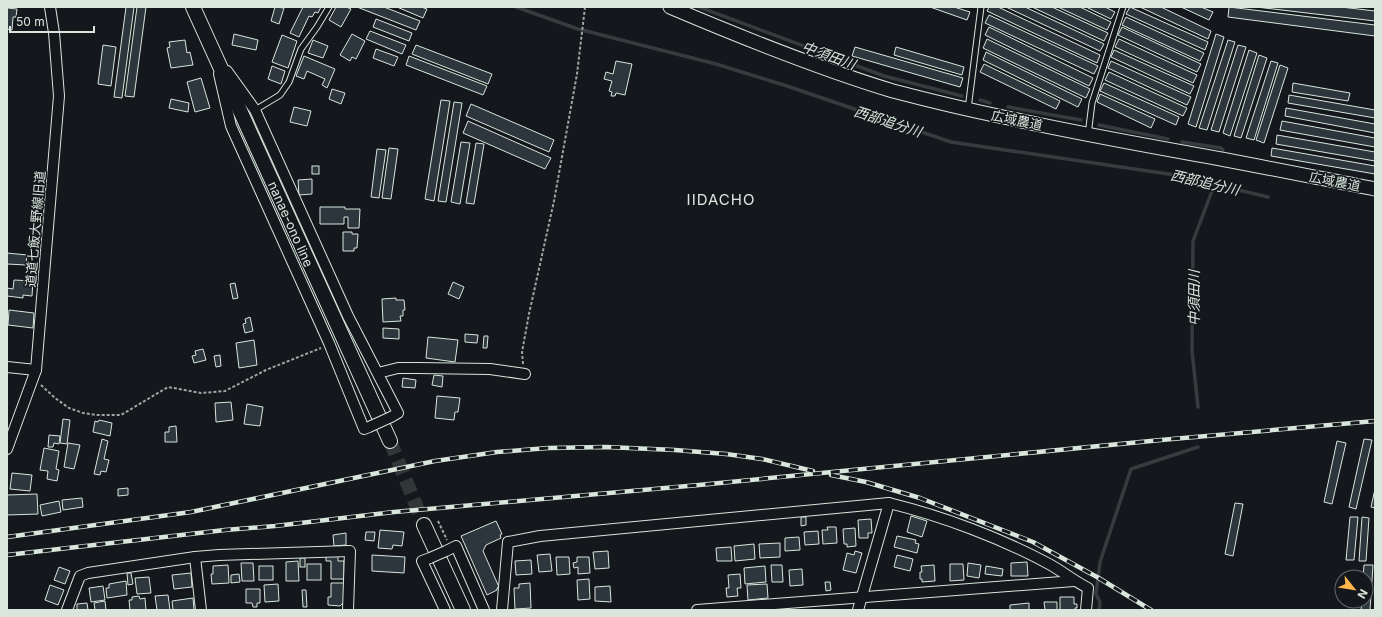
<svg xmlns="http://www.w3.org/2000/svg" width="1382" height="617" font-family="Inter,'Noto Sans JP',sans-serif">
<rect width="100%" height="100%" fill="#14181c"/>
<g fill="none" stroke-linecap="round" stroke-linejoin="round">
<g stroke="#363b3e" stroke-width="3.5">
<path d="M 516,7 L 578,29 L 716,64 L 787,86 L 951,142 L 1175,175 L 1268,197"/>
<path d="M 699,7 L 884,76 L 962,96"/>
<path d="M 980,100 L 990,103"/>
<path d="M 1008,107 L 1081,120"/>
<path d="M 1099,125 L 1168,139"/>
<path d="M 1182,142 L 1221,148 L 1223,150"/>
<path d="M 1198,407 L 1192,351 L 1193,241 L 1212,191"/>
<path d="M 1099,610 L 1100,602 L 1096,594 L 1100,562 L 1131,469 L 1198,447"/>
</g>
</g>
<g fill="#2c363c" stroke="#d8e6dc">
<path d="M 126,7 L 134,7 L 122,98 L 114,97 Z"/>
<path d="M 137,7 L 146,7 L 134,97 L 125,96 Z"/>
<path d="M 275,7 L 284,8 L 279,24 L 271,21 Z"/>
<path d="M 303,7 L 321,7 L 318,13 L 315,12 L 312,17 L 309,16 L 299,37 L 290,33 Z"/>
<path d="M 336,7 L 346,7 L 351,9 L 341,27 L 329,20 Z"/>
<path d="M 357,7 L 384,7 L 420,21 L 416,30 Z"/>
<path d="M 397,7 L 421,7 L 427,9 L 423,18 Z"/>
<path d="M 930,7 L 954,7 L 970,12 L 967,20 Z"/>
<path d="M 989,7 L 998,7 L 1100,55 L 1097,63 L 987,11 Z"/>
<path d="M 1006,7 L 1025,7 L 1104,44 L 1100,51 Z"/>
<path d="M 1032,7 L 1052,7 L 1108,33 L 1104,41 Z"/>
<path d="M 1058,7 L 1080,7 L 1111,22 L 1107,30 Z"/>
<path d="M 1086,7 L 1105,7 L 1115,12 L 1111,19 Z"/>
<path d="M 1130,7 L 1208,42 L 1205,50 L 1126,14 Z"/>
<path d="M 1140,7 L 1161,7 L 1211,31 L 1208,39 Z"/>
<path d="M 1181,7 L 1201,7 L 1213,12 L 1209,20 Z"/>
<path d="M 1229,7 L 1375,25 L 1375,36 L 1228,17 Z"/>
<path d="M 1256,7 L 1341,7 L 1375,11 L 1375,21 Z"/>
<path d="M 7,8 L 17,9 L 16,17 L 13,17 L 12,30 L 7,29 Z"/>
<path d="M 989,15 L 1098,66 L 1094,74 L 985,23 Z"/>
<path d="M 1126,17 L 1204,53 L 1200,61 L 1122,25 Z"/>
<path d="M 376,19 L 412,33 L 409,41 L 373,27 Z"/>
<path d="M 989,27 L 1093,78 L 1089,86 L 985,35 Z"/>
<path d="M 1122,27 L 1201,64 L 1197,72 L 1118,35 Z"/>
<path d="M 370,31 L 406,45 L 402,54 L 366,39 Z"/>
<path d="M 234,34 L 258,40 L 256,50 L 232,45 Z"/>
<path d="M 352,34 L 365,41 L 356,59 L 352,57 L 350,61 L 340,55 Z"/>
<path d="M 1216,34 L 1224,37 L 1196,127 L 1188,124 Z"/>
<path d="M 282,35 L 297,41 L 288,68 L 272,62 Z"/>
<path d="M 987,39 L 1090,89 L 1086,98 L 983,48 Z"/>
<path d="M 1119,39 L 1197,75 L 1193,83 L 1115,47 Z"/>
<path d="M 185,40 L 187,53 L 190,52 L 193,65 L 171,68 L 167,48 L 170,47 L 169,42 Z"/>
<path d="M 313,40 L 328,46 L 323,58 L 308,53 Z"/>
<path d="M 1228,40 L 1235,42 L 1207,130 L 1199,128 Z"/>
<path d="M 103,45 L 116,47 L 111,86 L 98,84 Z"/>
<path d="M 416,45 L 492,74 L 488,84 L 412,54 Z"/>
<path d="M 1238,45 L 1246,47 L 1219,132 L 1211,130 Z"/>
<path d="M 855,47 L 963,78 L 960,87 L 852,56 Z"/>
<path d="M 896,47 L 964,67 L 962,75 L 894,55 Z"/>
<path d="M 376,49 L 398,57 L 394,66 L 373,58 Z"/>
<path d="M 1114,50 L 1194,86 L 1190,94 L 1111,57 Z"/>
<path d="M 1249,50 L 1257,53 L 1230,136 L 1223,133 Z"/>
<path d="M 986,52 L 1082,99 L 1078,107 L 983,60 Z"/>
<path d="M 1259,55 L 1267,58 L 1241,138 L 1234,136 Z"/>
<path d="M 304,56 L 335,69 L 327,88 L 322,85 L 325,79 L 307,71 L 304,79 L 296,76 Z"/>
<path d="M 409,56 L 487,86 L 483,95 L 406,65 Z"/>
<path d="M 616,61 L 632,64 L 625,95 L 616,93 L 615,96 L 611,96 L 612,92 L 609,91 L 612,81 L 604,79 L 606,72 L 613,74 Z"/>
<path d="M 1111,61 L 1191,97 L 1187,105 L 1108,68 Z"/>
<path d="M 1271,61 L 1278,63 L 1254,140 L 1246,138 Z"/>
<path d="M 984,64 L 1060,101 L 1056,109 L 980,72 Z"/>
<path d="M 1280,65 L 1288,68 L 1264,143 L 1256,140 Z"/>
<path d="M 272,66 L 285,71 L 281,84 L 268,79 Z"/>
<path d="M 1109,72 L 1187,108 L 1183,116 L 1105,80 Z"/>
<path d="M 201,78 L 210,108 L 195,112 L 187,82 Z"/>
<path d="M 1104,83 L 1179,117 L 1176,125 L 1100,91 Z"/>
<path d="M 1293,83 L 1350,93 L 1348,101 L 1292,92 Z"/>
<path d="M 332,89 L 345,93 L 341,104 L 329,99 Z"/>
<path d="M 1100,94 L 1155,119 L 1151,128 L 1097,102 Z"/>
<path d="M 1289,95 L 1375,110 L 1375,118 L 1288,103 Z"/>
<path d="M 171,99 L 189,103 L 188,112 L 169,108 Z"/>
<path d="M 441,100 L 450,101 L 434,201 L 425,199 Z"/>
<path d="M 454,102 L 462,103 L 446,202 L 438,201 Z"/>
<path d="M 471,104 L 554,140 L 549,152 L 466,116 Z"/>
<path d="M 294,107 L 311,111 L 307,126 L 290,122 Z"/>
<path d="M 1286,108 L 1375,124 L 1375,133 L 1285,116 Z"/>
<path d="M 468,121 L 551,158 L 545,169 L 463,133 Z"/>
<path d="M 1282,121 L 1375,138 L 1375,147 L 1280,130 Z"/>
<path d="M 1277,135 L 1375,152 L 1375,161 L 1276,144 Z"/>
<path d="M 461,142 L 470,143 L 460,204 L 451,202 Z"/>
<path d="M 476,143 L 484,144 L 474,204 L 466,203 Z"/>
<path d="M 389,148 L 398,149 L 391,199 L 382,198 Z"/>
<path d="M 1272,148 L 1375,166 L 1375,174 L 1271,156 Z"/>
<path d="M 377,149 L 386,150 L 379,198 L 371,197 Z"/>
<rect x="312" y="166" width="7" height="8"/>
<path d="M 312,179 L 312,194 L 299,195 L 298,180 Z"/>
<path d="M 320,207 L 345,207 L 345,209 L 360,209 L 359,228 L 348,228 L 348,217 L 344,217 L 344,224 L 320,224 Z"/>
<path d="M 343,232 L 352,232 L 352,234 L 358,234 L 357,248 L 354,248 L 354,251 L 343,251 Z"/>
<path d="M 7,253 L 27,255 L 26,265 L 7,264 Z"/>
<path d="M 14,280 L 33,281 L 32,296 L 23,295 L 23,298 L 7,296 L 7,288 L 13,289 Z"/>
<path d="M 453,282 L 464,287 L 459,299 L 448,294 Z"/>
<path d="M 235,283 L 238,298 L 233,299 L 230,284 Z"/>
<path d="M 396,298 L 396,300 L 404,300 L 405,310 L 403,310 L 403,316 L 400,316 L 401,321 L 383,322 L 382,299 Z"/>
<path d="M 9,310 L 34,313 L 33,328 L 8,325 Z"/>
<path d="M 250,317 L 253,331 L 245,333 L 243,324 L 246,323 L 245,319 Z"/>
<path d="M 383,328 L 399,329 L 399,339 L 383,338 Z"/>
<path d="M 465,334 L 478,335 L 477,343 L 465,342 Z"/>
<path d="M 484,336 L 488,336 L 487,348 L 483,348 Z"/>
<path d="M 428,337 L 458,340 L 455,362 L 426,358 Z"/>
<path d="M 254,340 L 257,365 L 239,368 L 236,343 Z"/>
<path d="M 203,349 L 206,360 L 194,363 L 192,356 L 196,355 L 195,351 Z"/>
<path d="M 220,355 L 221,366 L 216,367 L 214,356 Z"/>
<path d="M 434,375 L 443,376 L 442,387 L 432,385 Z"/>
<path d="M 403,378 L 416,380 L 415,388 L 402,387 Z"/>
<path d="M 437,396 L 460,398 L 458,412 L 455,412 L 454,420 L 435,418 Z"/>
<path d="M 231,402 L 233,420 L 216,422 L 215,403 Z"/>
<path d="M 247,404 L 263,407 L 260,426 L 244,424 Z"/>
<path d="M 63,419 L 70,420 L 67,444 L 60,443 Z"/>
<path d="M 99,420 L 112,423 L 110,436 L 93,432 L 95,421 L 98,422 Z"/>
<path d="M 176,426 L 177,442 L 165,442 L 165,432 L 169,432 L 169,427 Z"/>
<path d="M 49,435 L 60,436 L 59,444 L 54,443 L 53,447 L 48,447 Z"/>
<path d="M 102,439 L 108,441 L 104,459 L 109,460 L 106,472 L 101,471 L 100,475 L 94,474 Z"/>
<path d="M 1364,439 L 1372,440 L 1356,509 L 1349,507 Z"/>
<path d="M 1337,441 L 1346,443 L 1332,504 L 1324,502 Z"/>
<path d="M 68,443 L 80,445 L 74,469 L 64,467 Z"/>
<path d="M 44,448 L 59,451 L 56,469 L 59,470 L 57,481 L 47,479 L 48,471 L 40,470 Z"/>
<path d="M 12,473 L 32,475 L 30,491 L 10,489 Z"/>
<path d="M 128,488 L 128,495 L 118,496 L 118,489 Z"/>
<path d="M 1375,489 L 1375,508 L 1371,507 Z"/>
<path d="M 37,494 L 38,514 L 7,515 L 7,521 L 7,495 Z"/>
<path d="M 82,498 L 83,507 L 63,510 L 62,500 Z"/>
<path d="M 59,501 L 61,512 L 42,516 L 40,505 Z"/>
<path d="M 1235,503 L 1243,504 L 1233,556 L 1225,554 Z"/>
<path d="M 911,516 L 927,521 L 922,537 L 907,532 Z"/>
<path d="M 801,517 L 806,517 L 806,525 L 801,526 Z"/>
<path d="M 1350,517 L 1358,517 L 1354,560 L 1346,560 Z"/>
<path d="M 1362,517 L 1369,518 L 1366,561 L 1359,561 Z"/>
<path d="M 871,519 L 872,533 L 868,533 L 868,538 L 859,538 L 858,520 Z"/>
<path d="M 496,521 L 502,534 L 500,535 L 501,538 L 486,545 L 483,551 L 499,587 L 497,588 L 497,590 L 487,595 L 461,536 Z"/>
<path d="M 827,527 L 836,527 L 837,543 L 823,544 L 822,530 L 828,530 Z"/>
<path d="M 855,528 L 856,546 L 847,547 L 847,544 L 844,544 L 843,529 Z"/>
<path d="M 380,530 L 404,532 L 402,546 L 393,545 L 392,549 L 378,548 Z"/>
<path d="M 818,531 L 819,544 L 805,545 L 804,532 Z"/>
<path d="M 366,532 L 375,532 L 374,541 L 365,540 Z"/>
<path d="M 346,533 L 346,545 L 334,546 L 333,535 Z"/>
<path d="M 897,536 L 916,540 L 915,543 L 919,544 L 917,553 L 894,547 Z"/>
<path d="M 799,537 L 800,550 L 785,551 L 785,538 Z"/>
<path d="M 780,543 L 780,557 L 760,558 L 759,544 Z"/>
<path d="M 754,544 L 755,559 L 735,561 L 734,546 Z"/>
<path d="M 731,547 L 732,561 L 717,561 L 716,548 Z"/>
<path d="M 608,551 L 609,568 L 595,569 L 593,552 Z"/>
<path d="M 855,551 L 862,553 L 856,573 L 843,570 L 847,553 L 854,555 Z"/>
<path d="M 550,554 L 552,571 L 539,572 L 537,555 Z"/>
<path d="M 372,555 L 405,557 L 404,573 L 372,571 Z"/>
<path d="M 897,555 L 913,559 L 910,571 L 894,567 Z"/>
<path d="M 326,556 L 338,556 L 338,561 L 344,561 L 344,579 L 331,579 L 331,561 L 326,561 Z"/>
<path d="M 556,557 L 569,557 L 570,574 L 557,575 Z"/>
<path d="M 577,557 L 589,557 L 590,573 L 578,574 L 578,567 L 574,568 L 573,563 L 577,562 Z"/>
<rect x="300" y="558" width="5" height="9"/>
<path d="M 531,560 L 532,574 L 516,575 L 515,561 Z"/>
<path d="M 298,561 L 299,581 L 286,581 L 286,562 Z"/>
<path d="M 1027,562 L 1028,576 L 1011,576 L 1011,563 Z"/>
<path d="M 241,563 L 253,563 L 254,581 L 242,581 Z"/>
<path d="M 968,563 L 981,565 L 979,578 L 967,576 Z"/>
<rect x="307" y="564" width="14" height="16"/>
<path d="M 950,564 L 963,564 L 964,580 L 950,581 Z"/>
<path d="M 228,565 L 229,583 L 212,584 L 211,574 L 213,574 L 213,566 Z"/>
<path d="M 771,565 L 782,565 L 783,582 L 772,582 Z"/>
<path d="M 934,565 L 935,581 L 922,582 L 922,579 L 920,579 L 920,572 L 922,572 L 921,566 Z"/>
<path d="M 1364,565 L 1373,565 L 1370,610 L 1361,610 L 1362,601 L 1366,601 L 1366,577 L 1363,577 Z"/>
<rect x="259" y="566" width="14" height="14"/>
<path d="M 765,566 L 766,582 L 745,584 L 744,568 Z"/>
<path d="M 986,566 L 1003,569 L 1002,576 L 985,574 Z"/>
<path d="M 59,567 L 70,571 L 65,584 L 54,580 Z"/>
<path d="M 802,569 L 803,585 L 790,586 L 789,570 Z"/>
<path d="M 127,573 L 131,573 L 133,584 L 128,585 Z"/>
<path d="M 191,573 L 192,587 L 174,589 L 172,575 Z"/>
<path d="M 239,574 L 240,582 L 231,583 L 231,575 Z"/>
<path d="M 740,574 L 741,588 L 737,588 L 738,596 L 727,597 L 726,588 L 729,588 L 728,575 Z"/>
<path d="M 149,577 L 151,593 L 137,594 L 135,578 Z"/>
<path d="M 589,579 L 590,599 L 578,600 L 577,580 Z"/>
<path d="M 126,581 L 127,595 L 107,598 L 106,588 L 109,588 L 109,584 Z"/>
<path d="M 825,582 L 830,582 L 831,590 L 826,591 Z"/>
<path d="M 331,583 L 346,583 L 345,603 L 343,603 L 340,606 L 328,605 L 328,597 L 331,597 Z"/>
<path d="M 530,583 L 531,608 L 515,609 L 514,588 L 519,588 L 519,584 Z"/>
<path d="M 278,584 L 279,601 L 265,602 L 264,585 Z"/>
<path d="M 767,584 L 768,598 L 748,600 L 747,585 Z"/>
<path d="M 50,585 L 64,590 L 58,605 L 45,600 Z"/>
<path d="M 103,586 L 105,600 L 91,602 L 89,588 Z"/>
<path d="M 610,586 L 611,602 L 595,601 L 595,587 Z"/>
<path d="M 246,589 L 260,589 L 260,603 L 257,603 L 257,607 L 253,607 L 252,603 L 246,603 Z"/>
<path d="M 302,590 L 306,590 L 307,607 L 303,607 Z"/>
<path d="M 168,595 L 170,610 L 157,610 L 155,596 Z"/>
<path d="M 139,596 L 140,599 L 145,598 L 146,610 L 130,610 L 129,600 L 132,600 L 132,597 Z"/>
<path d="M 1060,597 L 1074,597 L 1074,604 L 1077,604 L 1077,608 L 1075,608 L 1075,610 L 1060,610 Z"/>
<path d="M 193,598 L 194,610 L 173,610 L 172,601 Z"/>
<path d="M 105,601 L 106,610 L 95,610 L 94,603 Z"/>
<path d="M 1044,602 L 1057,602 L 1057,610 L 1045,610 Z"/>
<path d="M 87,603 L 88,610 L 77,610 L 77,604 Z"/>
<path d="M 1029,603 L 1029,610 L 1010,610 L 1010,605 Z"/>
</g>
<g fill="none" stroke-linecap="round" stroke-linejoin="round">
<path stroke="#313739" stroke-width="14" stroke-dasharray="14 7" stroke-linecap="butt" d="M 390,441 L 424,525"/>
<g stroke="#d8e6dc" stroke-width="7">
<g id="service">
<path d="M 968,109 L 981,7"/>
<path d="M 255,110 L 280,95 L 289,82 L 301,49 L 317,27 L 329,7"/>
<path d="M 1088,135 L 1092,103 L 1123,7"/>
</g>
</g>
<g stroke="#d8e6dc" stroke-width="12">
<g id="minor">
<path d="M 227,71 L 255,110 L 348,316 L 398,413 L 391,417"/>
<path d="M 219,74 L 231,126 L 329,343 L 364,429 L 369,427"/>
<path d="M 7,367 L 36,370"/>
<path d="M 378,373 L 398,368 L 417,368 L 490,369 L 525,374"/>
<path d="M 7,449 L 36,370 L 59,96 L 54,33 L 50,7"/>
<path d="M 446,551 L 456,546 L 484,610"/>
<path d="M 195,557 L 201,610"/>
<path d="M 430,558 L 422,561 L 445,610"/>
<path d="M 67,610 L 80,576 L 88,573 L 195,557 L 219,555 L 350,551 L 348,610"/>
<path d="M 502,610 L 508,542 L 540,536 L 889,503 C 942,516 1001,538 1049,564 C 1062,571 1074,581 1088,588 L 1086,610"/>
<path d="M 697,610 L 1074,581"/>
<path d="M 858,610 L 889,503"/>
</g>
</g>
<g stroke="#d8e6dc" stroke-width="15">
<path id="tertiary" d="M 670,7 C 743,38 817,68 893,91 C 931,101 969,110 1008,118 C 1067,131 1127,142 1188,153 C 1250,164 1313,177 1375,189"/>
</g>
<g stroke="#d8e6dc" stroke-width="16">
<g id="secondary">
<path d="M 193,7 L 390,441"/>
<path d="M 424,525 L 463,610"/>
</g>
</g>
<g stroke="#9da8a2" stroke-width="2" stroke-dasharray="3 2" stroke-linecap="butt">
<path d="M 523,364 L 522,352 L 529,314 L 554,201 L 577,74 L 585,7"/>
<path d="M 41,385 L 55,398 L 69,408 L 83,413 L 97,415 L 121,415 L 168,387 L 201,393 L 225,391 L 266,370 L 321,348"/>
<path d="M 438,521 L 447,540"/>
</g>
<use href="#service" stroke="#14181c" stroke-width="5"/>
<use href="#minor" stroke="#14181c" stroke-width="10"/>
<use href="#tertiary" stroke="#14181c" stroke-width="13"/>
<use href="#secondary" stroke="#14181c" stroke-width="14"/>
<g stroke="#d8e6dc" stroke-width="4.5">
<g id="rail">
<path d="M 831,475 L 866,482 L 920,498 L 1033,542 L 1097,577 L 1151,610"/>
<path d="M 7,537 L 191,512 L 435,461 L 497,452 L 548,448 L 606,447 L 675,450 L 726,454 L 762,459 L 813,471"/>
<path d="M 7,555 L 225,530 L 275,526 L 394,512 L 699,485 L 1161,440 L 1375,421"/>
</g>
</g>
<use href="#rail" stroke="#14181c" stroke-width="3" stroke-dasharray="9" stroke-linecap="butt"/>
<g stroke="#d8e6dc" stroke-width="12" stroke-linecap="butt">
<g id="minor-bridge">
<path d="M 369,427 L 391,417"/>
<path d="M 430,558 L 446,551"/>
</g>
</g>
<use href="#minor-bridge" stroke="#14181c" stroke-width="10"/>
</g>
<g text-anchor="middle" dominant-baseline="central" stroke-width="3" stroke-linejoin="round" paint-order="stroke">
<g font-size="13" fill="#d8e6dc" stroke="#14181c">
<text transform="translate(1017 120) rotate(12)">広域農道</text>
<text transform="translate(1335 181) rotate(11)">広域農道</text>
<text transform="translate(291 224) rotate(66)">nanae-ono line</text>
<text transform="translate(35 229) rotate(-85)">道道七飯大野線旧道</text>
</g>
<g font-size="14" font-style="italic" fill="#d8e6dc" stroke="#14181c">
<text transform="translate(829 55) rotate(20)">中須田川</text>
<text transform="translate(888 121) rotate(18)">西部追分川</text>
<text transform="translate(1205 182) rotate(13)">西部追分川</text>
<text transform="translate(1193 298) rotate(-90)">中須田川</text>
</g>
<g font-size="15" letter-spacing="1" fill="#d8e6dc" stroke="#14181c">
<text x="721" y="199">IIDACHO</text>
</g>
</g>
<rect width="1382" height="617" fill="none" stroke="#d8e6dc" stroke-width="16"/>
<g transform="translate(1354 589) rotate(120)"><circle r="19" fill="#14181c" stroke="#626a69"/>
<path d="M0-3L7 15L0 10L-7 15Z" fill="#ffb74d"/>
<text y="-6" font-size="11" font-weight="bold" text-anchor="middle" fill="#d8e6dc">N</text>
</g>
<path d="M10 26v6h84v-6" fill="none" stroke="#d8e6dc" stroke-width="2"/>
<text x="16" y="26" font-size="12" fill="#d8e6dc" stroke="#14181c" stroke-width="3" paint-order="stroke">50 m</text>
</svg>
